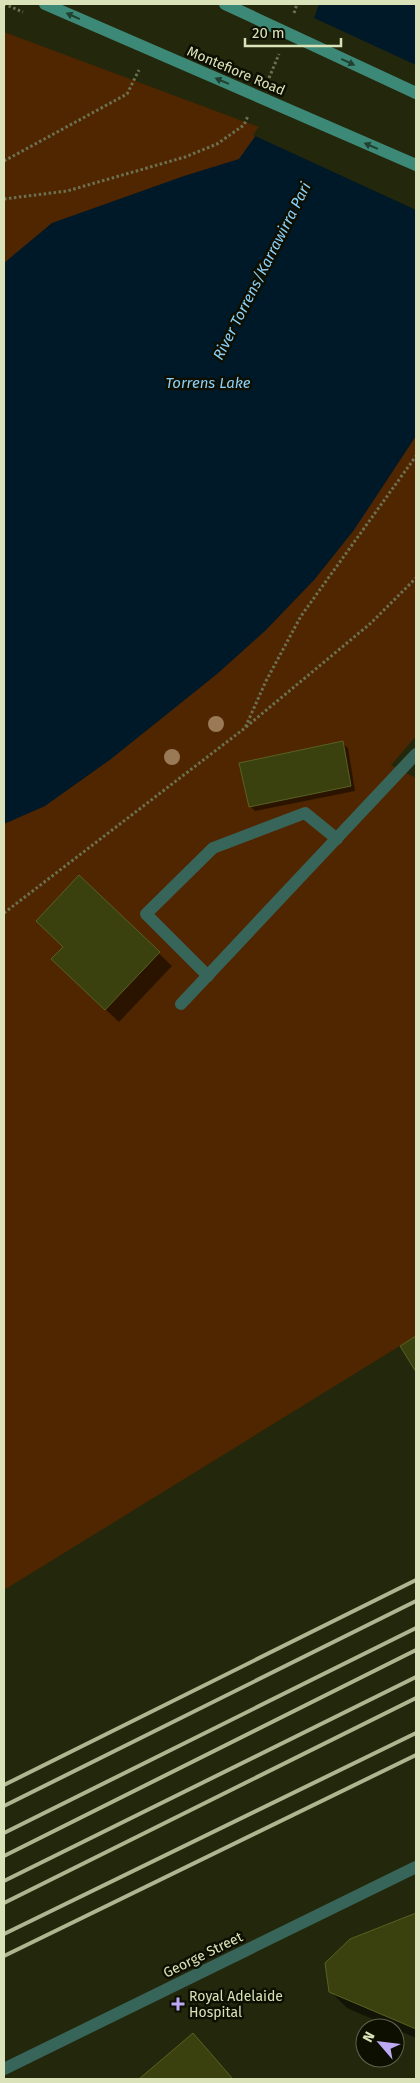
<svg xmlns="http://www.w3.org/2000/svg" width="420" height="2083" font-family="'Fira Sans',sans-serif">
<rect width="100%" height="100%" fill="#23270c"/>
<path fill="#502601" d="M 4,32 L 323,151 L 416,195 L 416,736 L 391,765 L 416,778 L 416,1336 L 4,1590 Z"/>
<path fill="#001928" d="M 319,4 L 416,4 L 416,436 L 354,530 L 314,580 L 266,630 L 217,674 L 111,759 L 45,806 L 4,824 L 4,263 L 52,223 L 184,176 L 239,159 L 291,86 Z"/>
<path fill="#23270c" d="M 312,17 L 416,65 L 416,210 L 253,135 L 289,85 Z"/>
<g fill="#0007">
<path d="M 342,743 L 348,748 L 355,791 L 255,811 L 250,806 Z"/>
<path d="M 79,877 L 172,966 L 119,1022 L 66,972 L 64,947 Z"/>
<path d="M 416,1914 L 416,2038 L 347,2008 L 330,1991 L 351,1941 Z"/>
<path d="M 193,2035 L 234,2079 L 141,2079 Z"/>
</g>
<g fill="#3b410e" stroke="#596120">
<path d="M 343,741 L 351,786 L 249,807 L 239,763 Z"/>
<path d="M 79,875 L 160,952 L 105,1010 L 51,959 L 63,947 L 36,921 Z"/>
<path d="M 416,1336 L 416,1372 L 400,1346 Z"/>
<path d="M 416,1913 L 416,2029 L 329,1992 L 325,1963 L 350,1939 Z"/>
<path d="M 193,2033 L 233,2079 L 139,2079 Z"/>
</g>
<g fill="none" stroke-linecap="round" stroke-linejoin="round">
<g stroke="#6c7251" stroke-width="3" stroke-dasharray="2.5 2.5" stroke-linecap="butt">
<path d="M 4,4 L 23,12"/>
<path d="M 294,13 L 297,4"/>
<path d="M 269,78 L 279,54"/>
<path d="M 4,161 L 127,94 L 139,70"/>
<path d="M 4,199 L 67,191 L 185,157 L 217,144 L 244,125 L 248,116"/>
<path d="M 246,727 L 371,623 L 416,578"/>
<path d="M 4,913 L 245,728 L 266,681 L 301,616 L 416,456"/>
</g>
<g stroke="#386559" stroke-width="12">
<path d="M 208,976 L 146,914 L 213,848 L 305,813 L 337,839"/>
<path d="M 181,1004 L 416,754"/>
</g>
<path stroke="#386559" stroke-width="12" d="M 4,2069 L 416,1867"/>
<g stroke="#aeb590" stroke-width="4">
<path d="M 4,1785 L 416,1580"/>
<path d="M 4,1806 L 416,1601"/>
<path d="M 4,1833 L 416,1628"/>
<path d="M 4,1856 L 416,1650"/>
<path d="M 4,1881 L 416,1677"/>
<path d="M 4,1903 L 416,1698"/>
<path d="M 4,1934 L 416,1733"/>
<path d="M 4,1956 L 416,1755"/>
</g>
<g stroke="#3d8977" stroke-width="12">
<path d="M 45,4 L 416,165"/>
<path d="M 225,4 L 416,93"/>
</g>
</g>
<g fill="#997956">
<circle cx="216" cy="724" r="8"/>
<circle cx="172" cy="757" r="8"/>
</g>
<defs><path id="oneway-solid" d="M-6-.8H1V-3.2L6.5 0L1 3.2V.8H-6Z" transform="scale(1.25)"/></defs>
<g fill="#204030">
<use href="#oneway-solid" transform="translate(73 16) rotate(-156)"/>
<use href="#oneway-solid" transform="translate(348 62) rotate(25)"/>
<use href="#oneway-solid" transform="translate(222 81) rotate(-157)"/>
<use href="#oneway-solid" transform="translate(371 146) rotate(-157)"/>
</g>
<path fill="#bda9f5" stroke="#0d0f00" stroke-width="2" d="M175.5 1996.5h5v5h5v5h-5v5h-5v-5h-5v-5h5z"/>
<g text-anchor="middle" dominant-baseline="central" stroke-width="5" stroke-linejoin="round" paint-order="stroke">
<g font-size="14" fill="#dae2b9" stroke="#0d0f00">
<text transform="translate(236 71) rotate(23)">Montefiore Road</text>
<text transform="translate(203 1955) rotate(-26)">George Street</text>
</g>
<g font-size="14" fill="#dae2b9" stroke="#0d0f00" text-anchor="start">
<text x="189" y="1996">Royal Adelaide<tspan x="189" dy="16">Hospital</tspan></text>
</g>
<g font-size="15" font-style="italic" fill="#8cd0f8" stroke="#0d0f00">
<text transform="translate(262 271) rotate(-63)">River Torrens/Karrawirra Pari</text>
<text x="208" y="383">Torrens Lake</text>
</g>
</g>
<rect width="420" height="2083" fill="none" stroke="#dae2b9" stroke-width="10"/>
<g transform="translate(380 2043) rotate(298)"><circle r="24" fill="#0d0f00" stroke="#5f634a"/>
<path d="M0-4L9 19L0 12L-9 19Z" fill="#bda9f5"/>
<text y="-8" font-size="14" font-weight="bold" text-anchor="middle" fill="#dae2b9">N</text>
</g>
<path d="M245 38v8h96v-8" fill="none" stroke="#dae2b9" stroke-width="2.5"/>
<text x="252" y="38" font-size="15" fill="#dae2b9" stroke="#0d0f00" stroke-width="4" paint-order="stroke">20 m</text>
</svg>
